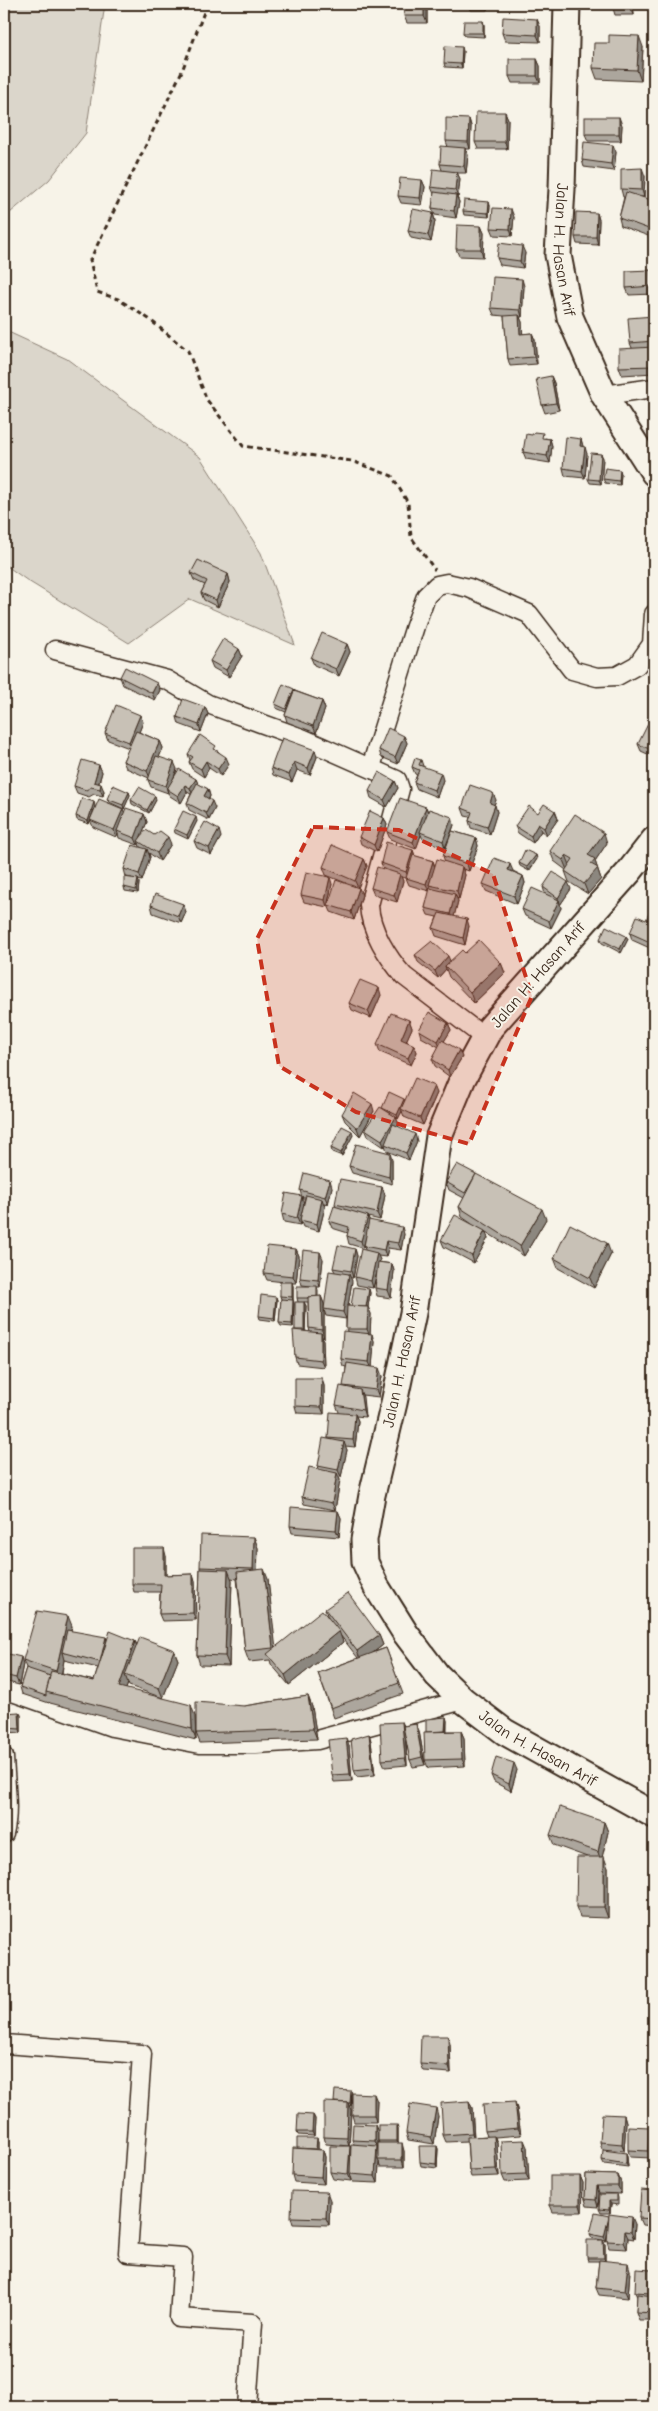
<svg xmlns="http://www.w3.org/2000/svg" width="658" height="2411" font-family="'Comic Neue',sans-serif">
<rect width="100%" height="100%" fill="#f7f3e8"/>
<filter id="ink" filterUnits="userSpaceOnUse"><feTurbulence type="fractalNoise" baseFrequency=".02" numOctaves="2"/><feDisplacementMap in="SourceGraphic" scale="10" xChannelSelector="R" yChannelSelector="G"/><feConvolveMatrix kernelMatrix="1 2 1 2 8 2 1 2 1" color-interpolation-filters="sRGB"/></filter>
<g filter="url(#ink)">
<g fill="#dbd6cb" stroke="#8b8074">
<path d="M 4,4 L 105,4 L 86,133 L 49,180 L 4,218 Z"/>
<path d="M 4,330 L 67,359 L 200,457 L 261,553 L 295,645 L 190,599 L 129,643 L 28,581 L 4,564 Z"/>
</g>
<g fill="none" stroke-linecap="round" stroke-linejoin="round">
<g stroke="#3b2a1e" stroke-width="21">
<g id="minor">
<path d="M 604,395 L 654,388"/>
<path d="M 55,650 L 167,680 L 208,704 L 302,738 L 397,780 L 400,789 L 369,905 C 370,930 388,958 404,976 L 485,1038"/>
<path d="M 371,767 L 415,626 L 426,596 L 437,585 L 447,583 L 469,588 L 529,614 L 572,670 L 597,677 L 617,676 L 637,665 L 652,644 L 654,614"/>
<path d="M 4,1689 L 112,1727 L 200,1744 L 256,1744 L 317,1740 L 463,1700"/>
<path d="M 4,1757 C 5,1782 10,1811 4,1834"/>
<path d="M 4,2044 L 142,2054 L 128,2253 L 183,2257 L 179,2318 L 253,2323 L 247,2407"/>
</g>
</g>
<g stroke="#3b2a1e" stroke-width="29">
<g id="secondary">
<path id="s1" d="M 567,4 L 562,189 L 558,255 L 570,317 L 604,395 L 654,473"/>
<path id="s2" d="M 654,840 L 629,872 L 490,1028 L 463,1078 L 439,1136 L 413,1313 L 394,1403 L 372,1495 L 364,1540 L 365,1562 L 376,1586 L 406,1634 L 437,1675 L 463,1700 L 505,1732 L 654,1815"/>
</g>
</g>
<path stroke="#3b2a1e" stroke-width="3" stroke-dasharray="5 4" stroke-linecap="butt" d="M 207,4 L 182,71 L 90,260 L 97,292 L 118,299 L 149,319 L 188,351 L 207,400 L 243,446 L 352,461 L 392,476 L 408,503 L 411,537 L 435,570"/>
<use href="#minor" stroke="#f7f3e8" stroke-width="18"/>
<use href="#secondary" stroke="#f7f3e8" stroke-width="25"/>
</g>
<g fill="#aca69d" stroke="#3b2a1e" fill-rule="evenodd">
<path d="M 468,4 L 487,4 L 487,10 L 471,10 Z"/>
<path d="M 613,4 L 633,4 L 634,15 L 615,15 L 613,8 Z"/>
<path d="M 427,5 L 427,23 L 407,23 L 404,16 Z"/>
<path d="M 483,21 L 484,25 L 484,37 L 465,36 L 463,33 Z"/>
<path d="M 540,26 L 540,42 L 505,41 L 502,33 Z"/>
<path d="M 643,47 L 641,81 L 597,79 L 593,68 Z"/>
<path d="M 463,51 L 462,68 L 445,67 L 444,63 Z"/>
<path d="M 537,59 L 540,66 L 540,83 L 512,83 L 509,76 Z"/>
<path d="M 505,112 L 508,119 L 507,149 L 478,149 L 475,142 Z"/>
<path d="M 469,119 L 471,126 L 470,149 L 465,149 L 468,155 L 466,173 L 457,173 L 460,179 L 458,197 L 457,197 L 459,202 L 456,218 L 435,215 L 432,208 L 434,194 L 431,187 L 442,170 L 440,164 L 448,147 L 446,141 Z"/>
<path d="M 622,125 L 621,141 L 588,141 L 585,134 Z"/>
<path d="M 616,152 L 614,171 L 584,167 L 582,160 Z"/>
<path d="M 645,176 L 644,197 L 641,197 L 654,201 L 654,238 L 621,226 L 619,218 L 624,197 L 623,197 L 621,189 Z"/>
<path d="M 422,180 L 425,187 L 422,205 L 401,203 L 398,196 Z"/>
<path d="M 489,202 L 490,206 L 489,217 L 464,215 L 463,211 Z"/>
<path d="M 433,213 L 435,221 L 431,242 L 411,238 L 408,231 Z"/>
<path d="M 597,213 L 599,220 L 598,245 L 577,244 L 575,237 Z"/>
<path d="M 514,217 L 512,236 L 494,235 L 491,228 Z"/>
<path d="M 481,226 L 484,233 L 483,257 L 459,256 L 456,249 Z"/>
<path d="M 525,253 L 523,268 L 500,265 L 497,258 Z"/>
<path d="M 651,270 L 654,277 L 654,294 L 629,295 L 626,288 Z"/>
<path d="M 524,286 L 522,317 L 520,317 L 522,322 L 522,334 L 532,333 L 535,340 L 537,364 L 510,366 L 508,359 L 504,316 L 494,315 L 491,308 Z"/>
<path d="M 654,316 L 654,373 L 622,375 L 619,367 L 632,348 L 630,343 Z"/>
<path d="M 551,376 L 554,383 L 559,410 L 545,413 L 542,405 Z"/>
<path d="M 545,438 L 550,439 L 552,446 L 550,463 L 526,459 L 523,452 Z"/>
<path d="M 581,439 L 583,447 L 587,454 L 585,478 L 565,476 L 563,468 Z"/>
<path d="M 601,454 L 603,458 L 601,484 L 590,483 L 588,479 Z"/>
<path d="M 620,470 L 621,474 L 620,485 L 605,483 L 603,479 Z"/>
<path d="M 191,573 L 228,574 L 230,582 L 218,607 L 204,600 L 201,593 L 205,585 L 194,580 Z"/>
<path d="M 347,644 L 350,652 L 339,676 L 314,665 L 311,658 Z"/>
<path d="M 239,649 L 242,656 L 229,677 L 213,668 L 210,661 Z"/>
<path d="M 120,677 L 160,690 L 155,700 L 123,685 Z"/>
<path d="M 294,689 L 295,691 L 322,701 L 325,709 L 316,733 L 287,722 L 285,715 L 286,712 L 276,708 L 275,704 Z"/>
<path d="M 205,707 L 208,714 L 201,732 L 179,724 L 177,717 Z"/>
<path d="M 143,722 L 139,732 L 160,741 L 163,748 L 159,757 L 177,769 L 174,778 L 196,779 L 198,784 L 208,789 L 210,796 L 209,799 L 215,808 L 209,820 L 189,810 L 187,803 L 191,794 L 187,792 L 181,803 L 170,796 L 168,793 L 151,787 L 148,780 L 149,778 L 126,768 L 123,761 L 129,748 L 108,740 L 105,733 Z"/>
<path d="M 654,722 L 654,757 L 641,751 L 638,744 Z"/>
<path d="M 404,736 L 407,743 L 398,764 L 381,757 L 379,750 Z"/>
<path d="M 315,750 L 317,757 L 310,775 L 297,770 L 292,782 L 273,775 L 271,768 Z"/>
<path d="M 218,751 L 229,764 L 221,776 L 209,768 L 204,777 L 192,769 L 189,762 L 190,760 L 188,754 Z"/>
<path d="M 421,760 L 423,766 L 443,780 L 437,797 L 417,789 L 414,782 L 417,775 L 415,774 L 412,767 Z"/>
<path d="M 99,765 L 102,772 L 99,783 L 104,791 L 103,796 L 94,794 L 89,797 L 77,793 L 74,786 Z"/>
<path d="M 395,781 L 398,788 L 387,807 L 371,798 L 369,791 Z"/>
<path d="M 129,792 L 130,795 L 124,809 L 109,802 L 107,799 Z"/>
<path d="M 155,796 L 156,800 L 149,813 L 132,804 L 131,800 Z"/>
<path d="M 496,800 L 494,805 L 497,812 L 490,834 L 471,828 L 469,821 L 470,817 L 465,816 L 462,808 Z"/>
<path d="M 95,806 L 93,813 L 124,812 L 144,814 L 147,822 L 141,836 L 154,835 L 171,844 L 160,861 L 149,853 L 150,857 L 142,881 L 138,880 L 139,883 L 138,893 L 125,891 L 124,887 L 132,878 L 126,877 L 124,869 L 140,847 L 139,843 L 138,845 L 119,838 L 118,834 L 116,837 L 93,827 L 90,820 L 89,824 L 77,820 L 76,816 Z"/>
<path d="M 426,807 L 428,812 L 454,825 L 452,831 L 476,838 L 478,846 L 469,871 L 463,869 L 465,875 L 459,899 L 456,898 L 458,901 L 454,916 L 469,926 L 465,945 L 436,936 L 433,928 L 437,917 L 428,915 L 425,908 L 431,888 L 430,886 L 429,891 L 409,885 L 406,878 L 401,877 L 403,881 L 397,902 L 374,895 L 371,888 L 383,869 L 381,863 L 413,850 L 415,856 L 433,861 L 435,867 L 445,862 L 443,856 L 450,835 L 445,848 L 423,839 L 421,835 L 416,849 L 390,839 L 387,832 Z"/>
<path d="M 555,811 L 558,819 L 547,835 L 541,831 L 533,843 L 518,833 L 515,826 Z"/>
<path d="M 384,818 L 387,825 L 377,852 L 361,844 L 359,837 Z"/>
<path d="M 197,821 L 188,839 L 175,833 L 174,829 Z"/>
<path d="M 221,837 L 211,855 L 197,848 L 194,841 Z"/>
<path d="M 607,843 L 595,861 L 601,879 L 588,894 L 569,882 L 565,871 L 566,870 L 554,861 L 550,851 Z"/>
<path d="M 536,855 L 537,859 L 529,871 L 520,866 L 519,863 Z"/>
<path d="M 364,859 L 367,866 L 358,887 L 362,895 L 354,920 L 331,912 L 328,905 L 346,883 L 326,875 L 323,867 Z"/>
<path d="M 513,871 L 523,876 L 525,883 L 517,904 L 486,891 L 483,884 Z"/>
<path d="M 332,884 L 327,907 L 304,902 L 301,895 Z"/>
<path d="M 543,887 L 571,889 L 560,905 L 561,908 L 551,928 L 525,916 L 522,909 L 545,894 Z"/>
<path d="M 183,904 L 186,912 L 181,923 L 153,913 L 151,905 Z"/>
<path d="M 646,920 L 652,949 L 632,940 L 630,933 Z"/>
<path d="M 626,936 L 628,939 L 621,953 L 602,943 L 600,939 Z"/>
<path d="M 465,953 L 501,963 L 505,973 L 474,1003 L 449,977 L 446,969 L 438,978 L 418,962 L 415,955 L 450,961 Z"/>
<path d="M 381,995 L 371,1018 L 352,1010 L 349,1003 Z"/>
<path d="M 409,1020 L 412,1028 L 406,1041 L 414,1045 L 417,1052 L 411,1065 L 380,1052 L 377,1044 Z"/>
<path d="M 448,1023 L 451,1030 L 444,1041 L 462,1057 L 450,1077 L 435,1066 L 432,1059 L 439,1047 L 421,1037 L 419,1030 Z"/>
<path d="M 437,1093 L 423,1125 L 404,1117 L 402,1111 L 398,1119 L 396,1118 L 399,1125 L 398,1126 L 417,1141 L 409,1160 L 387,1151 L 385,1145 L 384,1147 L 368,1136 L 365,1129 L 382,1109 L 405,1101 Z"/>
<path d="M 374,1111 L 360,1136 L 345,1121 L 342,1114 Z"/>
<path d="M 353,1135 L 342,1156 L 332,1152 L 331,1148 Z"/>
<path d="M 392,1160 L 392,1184 L 352,1173 L 349,1166 Z"/>
<path d="M 446,1182 L 546,1219 L 524,1256 L 486,1232 L 488,1238 L 474,1263 L 444,1247 L 441,1240 L 472,1224 L 462,1217 L 459,1207 L 464,1198 L 449,1190 Z"/>
<path d="M 332,1187 L 328,1204 L 324,1203 L 325,1207 L 319,1231 L 303,1227 L 301,1222 L 300,1225 L 284,1222 L 282,1214 L 304,1202 L 305,1198 L 302,1198 L 300,1190 Z"/>
<path d="M 382,1187 L 385,1195 L 380,1220 L 368,1217 L 369,1220 L 404,1234 L 401,1250 L 388,1248 L 386,1257 L 378,1256 L 380,1260 L 379,1262 L 392,1264 L 394,1271 L 391,1298 L 377,1296 L 375,1288 L 377,1274 L 373,1288 L 357,1285 L 355,1277 L 365,1250 L 364,1246 L 363,1248 L 349,1244 L 347,1236 L 348,1233 L 332,1228 L 329,1221 L 336,1207 L 335,1204 Z"/>
<path d="M 296,1249 L 299,1256 L 296,1283 L 292,1283 L 293,1286 L 293,1300 L 294,1304 L 293,1327 L 281,1326 L 279,1323 L 281,1299 L 280,1296 L 284,1282 L 267,1280 L 264,1273 Z"/>
<path d="M 355,1249 L 357,1256 L 353,1278 L 350,1278 L 352,1281 L 348,1306 L 351,1306 L 369,1289 L 370,1293 L 368,1307 L 371,1314 L 370,1333 L 374,1341 L 372,1367 L 382,1376 L 379,1397 L 362,1395 L 365,1417 L 356,1416 L 358,1421 L 355,1447 L 345,1446 L 347,1450 L 341,1477 L 339,1477 L 340,1480 L 335,1510 L 304,1504 L 302,1497 L 319,1469 L 318,1466 L 328,1439 L 328,1438 L 339,1412 L 336,1405 L 344,1387 L 346,1367 L 343,1366 L 341,1359 L 347,1331 L 346,1329 L 346,1319 L 326,1316 L 324,1310 L 324,1338 L 322,1337 L 323,1340 L 324,1367 L 297,1364 L 295,1357 L 295,1330 L 298,1302 L 297,1298 L 311,1286 L 302,1285 L 300,1278 L 323,1259 L 320,1287 L 317,1287 L 318,1290 L 318,1297 L 321,1296 L 324,1304 L 324,1309 L 335,1272 L 333,1268 ZM 304,1302 L 308,1302 L 309,1328 L 310,1332 L 305,1331 L 306,1306 Z"/>
<path d="M 611,1254 L 594,1288 L 558,1268 L 554,1258 Z"/>
<path d="M 276,1297 L 277,1300 L 275,1321 L 260,1319 L 259,1316 Z"/>
<path d="M 322,1378 L 324,1386 L 324,1414 L 297,1413 L 295,1406 Z"/>
<path d="M 338,1511 L 341,1518 L 339,1537 L 292,1533 L 290,1526 Z"/>
<path d="M 254,1537 L 258,1548 L 257,1569 L 268,1579 L 275,1647 L 328,1618 L 325,1609 L 379,1635 L 383,1645 L 374,1652 L 386,1648 L 403,1694 L 334,1718 L 318,1673 L 358,1658 L 340,1635 L 343,1642 L 289,1685 L 271,1664 L 270,1660 L 249,1662 L 245,1651 L 237,1579 L 231,1578 L 232,1580 L 229,1666 L 200,1665 L 197,1655 L 200,1569 L 200,1567 Z"/>
<path d="M 166,1556 L 166,1575 L 193,1574 L 195,1581 L 196,1620 L 162,1621 L 159,1614 L 160,1592 L 134,1592 L 132,1584 Z"/>
<path d="M 72,1626 L 71,1631 L 107,1641 L 135,1641 L 137,1645 L 174,1650 L 178,1660 L 163,1698 L 129,1686 L 128,1683 L 126,1689 L 195,1716 L 196,1740 L 50,1703 L 49,1702 L 49,1703 L 22,1694 L 20,1687 L 26,1668 L 23,1660 ZM 64,1660 L 98,1668 L 94,1681 L 62,1673 Z"/>
<path d="M 4,1653 L 23,1664 L 19,1685 L 4,1681 Z"/>
<path d="M 308,1696 L 312,1707 L 317,1739 L 200,1743 L 196,1733 L 244,1706 Z"/>
<path d="M 19,1712 L 21,1715 L 21,1733 L 7,1732 L 6,1728 Z"/>
<path d="M 446,1717 L 447,1721 L 447,1731 L 461,1731 L 464,1738 L 465,1766 L 428,1768 L 425,1760 L 426,1732 Z"/>
<path d="M 402,1722 L 404,1726 L 416,1724 L 419,1731 L 425,1765 L 413,1767 L 410,1760 L 406,1738 L 407,1765 L 385,1767 L 382,1760 Z"/>
<path d="M 369,1734 L 371,1741 L 375,1775 L 357,1777 L 354,1770 Z"/>
<path d="M 349,1745 L 352,1781 L 334,1782 L 332,1775 Z"/>
<path d="M 517,1770 L 511,1791 L 494,1782 L 491,1775 Z"/>
<path d="M 604,1822 L 608,1832 L 602,1857 L 608,1868 L 608,1918 L 580,1917 L 576,1907 L 587,1857 L 554,1845 L 550,1835 Z"/>
<path d="M 450,2044 L 451,2073 L 423,2071 L 420,2064 Z"/>
<path d="M 352,2094 L 377,2101 L 376,2122 L 354,2122 L 352,2115 L 352,2095 L 351,2106 L 349,2106 L 351,2110 L 349,2146 L 326,2144 L 324,2137 L 335,2102 Z"/>
<path d="M 469,2101 L 472,2108 L 474,2137 L 487,2136 L 485,2131 L 515,2102 L 517,2109 L 521,2135 L 495,2137 L 497,2143 L 499,2176 L 471,2177 L 469,2170 L 467,2141 L 446,2142 L 443,2135 Z"/>
<path d="M 313,2115 L 315,2119 L 314,2136 L 298,2135 L 297,2132 Z"/>
<path d="M 624,2115 L 626,2122 L 624,2151 L 602,2149 L 600,2142 Z"/>
<path d="M 438,2116 L 434,2144 L 408,2140 L 406,2133 Z"/>
<path d="M 375,2125 L 378,2148 L 379,2143 L 378,2141 L 398,2129 L 398,2143 L 404,2151 L 404,2167 L 380,2167 L 379,2162 L 378,2183 L 353,2182 L 351,2177 L 351,2181 L 333,2179 L 330,2172 L 350,2146 L 351,2149 L 354,2144 L 352,2140 Z"/>
<path d="M 649,2127 L 651,2134 L 651,2158 L 630,2157 L 628,2150 Z"/>
<path d="M 318,2141 L 318,2149 L 323,2150 L 325,2157 L 324,2184 L 294,2182 L 292,2175 L 297,2148 Z"/>
<path d="M 437,2146 L 438,2149 L 437,2168 L 421,2166 L 420,2162 Z"/>
<path d="M 527,2147 L 529,2181 L 505,2182 L 502,2175 Z"/>
<path d="M 626,2153 L 627,2157 L 628,2167 L 604,2164 L 602,2160 Z"/>
<path d="M 586,2174 L 618,2175 L 621,2183 L 621,2194 L 599,2193 L 598,2207 L 587,2206 L 585,2199 Z"/>
<path d="M 580,2176 L 583,2183 L 582,2212 L 553,2212 L 550,2205 Z"/>
<path d="M 654,2191 L 654,2226 L 642,2225 L 639,2218 Z"/>
<path d="M 617,2194 L 618,2198 L 618,2205 L 611,2204 L 610,2213 L 601,2213 L 599,2209 Z"/>
<path d="M 330,2200 L 329,2225 L 293,2224 L 291,2217 Z"/>
<path d="M 635,2224 L 634,2239 L 628,2238 L 627,2249 L 609,2248 L 607,2241 L 608,2232 L 606,2241 L 592,2238 L 590,2234 Z"/>
<path d="M 605,2244 L 605,2261 L 630,2270 L 628,2298 L 599,2295 L 596,2288 L 599,2261 L 588,2261 L 587,2258 Z"/>
<path d="M 652,2270 L 654,2276 L 653,2296 L 654,2296 L 654,2320 L 639,2320 L 636,2312 L 637,2297 L 635,2292 Z"/>
</g>
<g fill="#8c877f" stroke="#3b2a1e">
<path d="M 424,4 L 427,4 L 427,23 L 424,16 Z"/>
<path d="M 485,4 L 487,4 L 487,10 Z"/>
<path d="M 631,4 L 633,4 L 634,15 L 631,7 Z"/>
<path d="M 537,19 L 540,26 L 540,42 L 537,35 Z"/>
<path d="M 483,21 L 484,25 L 484,37 L 483,33 Z"/>
<path d="M 639,36 L 643,47 L 641,81 L 637,70 Z"/>
<path d="M 462,47 L 463,51 L 462,68 L 461,64 Z"/>
<path d="M 537,59 L 540,66 L 540,83 L 537,76 Z"/>
<path d="M 505,112 L 508,119 L 507,149 L 505,142 Z"/>
<path d="M 619,117 L 622,125 L 621,141 L 619,134 Z"/>
<path d="M 469,119 L 471,126 L 470,149 L 468,142 Z"/>
<path d="M 613,145 L 616,152 L 614,171 L 611,164 Z"/>
<path d="M 465,148 L 468,155 L 466,173 L 464,166 Z"/>
<path d="M 642,168 L 645,176 L 644,197 L 642,190 Z"/>
<path d="M 457,172 L 460,179 L 458,197 L 455,190 Z"/>
<path d="M 422,180 L 425,187 L 422,205 L 420,198 Z"/>
<path d="M 456,195 L 459,202 L 456,218 L 454,211 Z"/>
<path d="M 489,202 L 490,206 L 489,217 L 488,213 Z"/>
<path d="M 511,209 L 514,217 L 512,236 L 510,229 Z"/>
<path d="M 433,213 L 435,221 L 431,242 L 428,235 Z"/>
<path d="M 597,213 L 599,220 L 598,245 L 596,237 Z"/>
<path d="M 481,226 L 484,233 L 483,257 L 481,249 Z"/>
<path d="M 522,246 L 525,253 L 523,268 L 520,261 Z"/>
<path d="M 651,270 L 654,277 L 654,292 L 652,286 Z"/>
<path d="M 522,279 L 524,286 L 522,317 L 520,310 Z"/>
<path d="M 519,315 L 522,322 L 523,341 L 520,334 Z"/>
<path d="M 532,333 L 535,340 L 537,364 L 534,357 Z"/>
<path d="M 551,376 L 554,383 L 559,410 L 556,403 Z"/>
<path d="M 550,439 L 552,446 L 550,463 L 547,456 Z"/>
<path d="M 581,439 L 583,446 L 582,453 L 580,446 Z"/>
<path d="M 585,447 L 587,454 L 585,478 L 582,471 Z"/>
<path d="M 601,454 L 603,458 L 601,484 L 599,480 Z"/>
<path d="M 620,470 L 621,474 L 620,485 L 619,481 Z"/>
<path d="M 228,574 L 230,582 L 218,607 L 216,600 Z"/>
<path d="M 347,644 L 350,652 L 339,676 L 336,669 Z"/>
<path d="M 239,649 L 242,656 L 229,677 L 226,670 Z"/>
<path d="M 157,683 L 160,690 L 155,700 L 152,693 Z"/>
<path d="M 294,689 L 295,692 L 287,712 L 286,709 Z"/>
<path d="M 322,701 L 325,709 L 316,733 L 313,726 Z"/>
<path d="M 205,707 L 208,714 L 201,732 L 199,725 Z"/>
<path d="M 140,715 L 143,722 L 132,750 L 129,742 Z"/>
<path d="M 404,736 L 407,743 L 398,764 L 395,757 Z"/>
<path d="M 160,741 L 163,748 L 150,778 L 147,771 Z"/>
<path d="M 315,750 L 317,757 L 310,775 L 308,768 Z"/>
<path d="M 226,757 L 229,764 L 221,776 L 218,769 Z"/>
<path d="M 206,761 L 209,768 L 204,777 L 201,769 Z"/>
<path d="M 174,762 L 177,769 L 169,790 L 167,789 L 168,793 L 166,786 Z"/>
<path d="M 294,762 L 297,770 L 292,782 L 289,775 Z"/>
<path d="M 99,765 L 102,772 L 97,789 L 94,782 Z"/>
<path d="M 441,773 L 443,780 L 437,797 L 434,790 Z"/>
<path d="M 196,779 L 199,786 L 193,796 L 190,788 Z"/>
<path d="M 395,781 L 398,788 L 387,807 L 384,800 Z"/>
<path d="M 101,784 L 104,791 L 103,796 L 100,789 Z"/>
<path d="M 185,785 L 187,792 L 181,803 L 178,796 Z"/>
<path d="M 208,789 L 210,796 L 207,803 L 204,796 Z"/>
<path d="M 129,792 L 130,795 L 124,809 L 123,805 Z"/>
<path d="M 493,793 L 496,800 L 492,810 L 490,803 Z"/>
<path d="M 155,796 L 156,800 L 149,813 L 147,810 Z"/>
<path d="M 212,801 L 215,808 L 209,820 L 206,813 Z"/>
<path d="M 94,802 L 95,806 L 89,824 L 88,821 Z"/>
<path d="M 495,805 L 497,812 L 490,834 L 487,827 Z"/>
<path d="M 426,807 L 429,815 L 420,832 L 421,835 L 416,849 L 413,842 Z"/>
<path d="M 123,809 L 126,816 L 117,831 L 118,834 L 116,837 L 114,830 Z"/>
<path d="M 555,811 L 558,819 L 547,835 L 544,828 Z"/>
<path d="M 144,814 L 147,822 L 139,841 L 138,841 L 139,843 L 138,845 L 135,838 Z"/>
<path d="M 196,817 L 197,821 L 188,839 L 187,835 Z"/>
<path d="M 452,817 L 454,825 L 445,848 L 443,841 Z"/>
<path d="M 384,818 L 387,825 L 377,852 L 374,845 Z"/>
<path d="M 538,824 L 541,831 L 533,843 L 531,836 Z"/>
<path d="M 219,830 L 221,837 L 211,855 L 209,848 Z"/>
<path d="M 604,833 L 607,843 L 595,861 L 601,879 L 588,894 L 584,884 L 588,855 Z"/>
<path d="M 168,837 L 171,844 L 160,861 L 157,853 Z"/>
<path d="M 476,838 L 478,846 L 469,871 L 467,864 Z"/>
<path d="M 147,849 L 150,857 L 142,881 L 139,874 Z"/>
<path d="M 413,850 L 415,857 L 409,879 L 406,872 Z"/>
<path d="M 536,855 L 537,859 L 529,871 L 527,867 Z"/>
<path d="M 566,855 L 570,865 L 567,870 L 563,860 Z"/>
<path d="M 364,859 L 367,866 L 358,888 L 355,881 Z"/>
<path d="M 433,861 L 435,868 L 429,885 L 430,886 L 429,891 L 426,884 Z"/>
<path d="M 510,864 L 513,871 L 510,877 L 508,870 Z"/>
<path d="M 462,867 L 465,875 L 459,899 L 457,891 Z"/>
<path d="M 400,874 L 403,881 L 397,902 L 394,895 Z"/>
<path d="M 523,876 L 525,883 L 517,904 L 514,896 Z"/>
<path d="M 330,877 L 332,884 L 327,907 L 325,900 Z"/>
<path d="M 138,879 L 139,883 L 138,893 L 136,890 Z"/>
<path d="M 568,882 L 571,889 L 560,905 L 558,898 Z"/>
<path d="M 359,888 L 362,895 L 354,920 L 351,912 Z"/>
<path d="M 455,894 L 458,901 L 453,921 L 450,914 Z"/>
<path d="M 559,900 L 561,908 L 551,928 L 549,921 Z"/>
<path d="M 183,904 L 186,912 L 181,923 L 178,916 Z"/>
<path d="M 467,919 L 469,926 L 465,945 L 463,938 Z"/>
<path d="M 654,932 L 654,945 L 652,949 L 650,942 Z"/>
<path d="M 626,936 L 628,939 L 621,953 L 620,949 Z"/>
<path d="M 448,956 L 451,963 L 445,966 L 446,969 L 438,978 L 435,971 Z"/>
<path d="M 501,963 L 505,973 L 474,1003 L 470,992 Z"/>
<path d="M 379,988 L 381,995 L 371,1018 L 368,1011 Z"/>
<path d="M 409,1020 L 412,1028 L 404,1046 L 401,1039 Z"/>
<path d="M 448,1023 L 451,1030 L 440,1048 L 438,1041 Z"/>
<path d="M 414,1045 L 417,1052 L 411,1065 L 408,1058 Z"/>
<path d="M 459,1050 L 462,1057 L 450,1077 L 448,1070 Z"/>
<path d="M 434,1086 L 437,1093 L 423,1125 L 420,1118 Z"/>
<path d="M 404,1099 L 406,1103 L 401,1109 L 402,1111 L 398,1119 L 397,1115 Z"/>
<path d="M 372,1104 L 374,1111 L 360,1136 L 357,1128 Z"/>
<path d="M 396,1117 L 399,1125 L 386,1144 L 385,1144 L 385,1145 L 384,1147 L 382,1140 Z"/>
<path d="M 352,1131 L 353,1135 L 342,1156 L 341,1153 Z"/>
<path d="M 415,1134 L 417,1141 L 409,1160 L 406,1153 Z"/>
<path d="M 390,1153 L 392,1160 L 392,1184 L 389,1177 Z"/>
<path d="M 330,1180 L 332,1187 L 328,1204 L 325,1197 Z"/>
<path d="M 382,1187 L 385,1195 L 380,1220 L 377,1213 Z"/>
<path d="M 302,1196 L 304,1204 L 300,1220 L 301,1222 L 300,1225 L 297,1218 Z"/>
<path d="M 322,1199 L 325,1207 L 319,1231 L 317,1224 Z"/>
<path d="M 542,1209 L 546,1219 L 524,1256 L 520,1246 Z"/>
<path d="M 368,1216 L 370,1223 L 363,1248 L 361,1241 Z"/>
<path d="M 402,1227 L 404,1234 L 401,1250 L 398,1243 Z"/>
<path d="M 485,1231 L 488,1238 L 474,1263 L 472,1256 Z"/>
<path d="M 386,1241 L 388,1248 L 386,1257 L 384,1250 Z"/>
<path d="M 607,1243 L 611,1254 L 594,1288 L 590,1278 Z"/>
<path d="M 296,1249 L 299,1256 L 296,1283 L 293,1276 Z"/>
<path d="M 355,1249 L 357,1256 L 353,1278 L 351,1271 Z"/>
<path d="M 320,1252 L 323,1259 L 320,1287 L 318,1280 Z"/>
<path d="M 377,1253 L 380,1260 L 373,1288 L 371,1281 Z"/>
<path d="M 392,1264 L 394,1271 L 391,1298 L 388,1290 Z"/>
<path d="M 349,1274 L 352,1281 L 346,1319 L 343,1312 Z"/>
<path d="M 292,1282 L 293,1286 L 293,1300 L 292,1297 Z"/>
<path d="M 369,1289 L 370,1293 L 368,1307 L 371,1314 L 370,1337 L 367,1329 L 366,1308 Z"/>
<path d="M 321,1296 L 324,1304 L 324,1338 L 322,1330 Z"/>
<path d="M 276,1297 L 277,1300 L 275,1321 L 274,1318 Z"/>
<path d="M 293,1300 L 294,1304 L 293,1327 L 292,1324 Z"/>
<path d="M 304,1302 L 306,1306 L 305,1334 L 304,1330 Z"/>
<path d="M 321,1333 L 323,1340 L 324,1367 L 321,1360 Z"/>
<path d="M 372,1334 L 374,1341 L 372,1369 L 369,1362 Z"/>
<path d="M 379,1368 L 382,1376 L 379,1397 L 376,1390 Z"/>
<path d="M 322,1378 L 324,1386 L 324,1414 L 321,1407 Z"/>
<path d="M 360,1390 L 363,1397 L 365,1417 L 363,1410 Z"/>
<path d="M 355,1414 L 358,1421 L 355,1447 L 353,1440 Z"/>
<path d="M 344,1442 L 347,1450 L 341,1477 L 338,1470 Z"/>
<path d="M 337,1473 L 340,1480 L 335,1510 L 332,1503 Z"/>
<path d="M 338,1511 L 341,1518 L 339,1537 L 336,1530 Z"/>
<path d="M 254,1537 L 258,1548 L 257,1579 L 253,1569 Z"/>
<path d="M 164,1548 L 166,1556 L 166,1582 L 164,1575 Z"/>
<path d="M 264,1569 L 268,1579 L 277,1659 L 273,1648 Z"/>
<path d="M 228,1570 L 232,1580 L 229,1666 L 225,1656 Z"/>
<path d="M 193,1574 L 195,1581 L 196,1620 L 193,1613 Z"/>
<path d="M 68,1616 L 72,1626 L 66,1653 L 62,1652 L 64,1660 L 60,1682 L 56,1671 Z"/>
<path d="M 339,1631 L 343,1642 L 289,1685 L 285,1675 Z"/>
<path d="M 379,1635 L 383,1645 L 361,1662 L 357,1651 Z"/>
<path d="M 106,1637 L 108,1644 L 100,1662 Z"/>
<path d="M 135,1641 L 139,1652 L 125,1675 L 128,1683 L 123,1698 L 119,1687 Z"/>
<path d="M 174,1650 L 178,1660 L 163,1698 L 159,1688 Z"/>
<path d="M 21,1657 L 23,1664 L 19,1685 L 16,1678 Z"/>
<path d="M 308,1696 L 312,1707 L 317,1739 L 313,1729 Z"/>
<path d="M 191,1705 L 195,1716 L 196,1740 L 192,1729 Z"/>
<path d="M 19,1712 L 21,1715 L 21,1733 L 20,1729 Z"/>
<path d="M 446,1717 L 447,1721 L 446,1735 L 445,1731 Z"/>
<path d="M 402,1722 L 405,1729 L 407,1765 L 405,1758 Z"/>
<path d="M 416,1724 L 419,1731 L 425,1765 L 422,1757 Z"/>
<path d="M 461,1731 L 464,1738 L 465,1766 L 462,1759 Z"/>
<path d="M 369,1734 L 371,1741 L 375,1775 L 373,1768 Z"/>
<path d="M 346,1738 L 349,1745 L 352,1781 L 350,1774 Z"/>
<path d="M 514,1763 L 517,1770 L 511,1791 L 509,1784 Z"/>
<path d="M 604,1822 L 608,1832 L 601,1862 L 598,1852 Z"/>
<path d="M 604,1857 L 608,1868 L 608,1918 L 604,1907 Z"/>
<path d="M 448,2036 L 450,2044 L 451,2073 L 449,2066 Z"/>
<path d="M 351,2091 L 352,2095 L 351,2106 L 350,2103 Z"/>
<path d="M 374,2094 L 377,2101 L 376,2122 L 374,2115 Z"/>
<path d="M 469,2101 L 472,2108 L 474,2140 L 472,2133 Z"/>
<path d="M 515,2102 L 517,2109 L 521,2135 L 518,2128 Z"/>
<path d="M 348,2103 L 351,2110 L 349,2146 L 347,2138 Z"/>
<path d="M 436,2108 L 438,2116 L 434,2144 L 431,2137 Z"/>
<path d="M 313,2115 L 315,2119 L 314,2136 L 312,2132 Z"/>
<path d="M 624,2115 L 626,2122 L 624,2151 L 622,2144 Z"/>
<path d="M 375,2125 L 378,2132 L 378,2148 L 375,2141 Z"/>
<path d="M 397,2125 L 398,2129 L 398,2145 L 397,2141 Z"/>
<path d="M 649,2127 L 651,2134 L 651,2158 L 648,2151 Z"/>
<path d="M 494,2136 L 497,2143 L 499,2176 L 496,2169 Z"/>
<path d="M 317,2138 L 318,2141 L 318,2154 L 316,2151 Z"/>
<path d="M 524,2140 L 527,2147 L 529,2181 L 526,2174 Z"/>
<path d="M 402,2143 L 404,2151 L 404,2167 L 402,2160 Z"/>
<path d="M 350,2146 L 353,2154 L 350,2174 L 351,2177 L 351,2181 L 348,2174 Z"/>
<path d="M 377,2146 L 379,2153 L 378,2160 L 379,2162 L 378,2183 L 375,2176 Z"/>
<path d="M 437,2146 L 438,2149 L 437,2168 L 436,2164 Z"/>
<path d="M 323,2150 L 325,2157 L 324,2184 L 321,2177 Z"/>
<path d="M 626,2153 L 627,2157 L 628,2167 L 626,2164 Z"/>
<path d="M 618,2175 L 621,2183 L 621,2194 L 618,2186 Z"/>
<path d="M 580,2176 L 583,2183 L 582,2212 L 580,2205 Z"/>
<path d="M 597,2186 L 599,2193 L 598,2207 L 596,2200 Z"/>
<path d="M 327,2192 L 330,2200 L 329,2225 L 326,2218 Z"/>
<path d="M 609,2201 L 611,2204 L 610,2213 L 609,2210 Z"/>
<path d="M 609,2216 L 610,2220 L 606,2241 L 604,2237 Z"/>
<path d="M 632,2217 L 635,2224 L 634,2239 L 631,2232 Z"/>
<path d="M 625,2231 L 628,2238 L 627,2249 L 624,2242 Z"/>
<path d="M 603,2240 L 605,2244 L 605,2261 L 604,2258 Z"/>
<path d="M 628,2263 L 630,2270 L 628,2298 L 625,2291 Z"/>
<path d="M 652,2270 L 654,2276 L 653,2300 L 651,2293 Z"/>
</g>
<g fill="#c8c1b6" stroke="#3b2a1e">
<path d="M 405,4 L 424,4 L 424,16 L 404,16 Z"/>
<path d="M 613,4 L 631,4 L 631,7 L 613,8 Z"/>
<path d="M 503,17 L 537,19 L 537,35 L 502,33 Z"/>
<path d="M 464,21 L 483,21 L 483,33 L 463,33 Z"/>
<path d="M 609,35 L 639,36 L 637,70 L 593,68 L 594,43 L 609,43 Z"/>
<path d="M 445,46 L 462,47 L 461,64 L 444,63 Z"/>
<rect x="509" y="59" width="28" height="17"/>
<path d="M 476,112 L 505,112 L 505,142 L 475,142 Z"/>
<rect x="585" y="117" width="34" height="17"/>
<path d="M 446,118 L 469,119 L 468,142 L 446,141 Z"/>
<path d="M 584,142 L 613,145 L 611,164 L 582,160 Z"/>
<path d="M 441,146 L 465,148 L 464,166 L 440,164 Z"/>
<path d="M 642,168 L 642,190 L 621,189 L 621,169 Z"/>
<path d="M 433,169 L 457,172 L 455,190 L 431,187 Z"/>
<path d="M 400,178 L 422,180 L 420,198 L 398,196 Z"/>
<path d="M 434,192 L 456,195 L 454,211 L 432,208 Z"/>
<path d="M 626,192 L 654,201 L 654,231 L 619,218 Z"/>
<path d="M 464,200 L 489,202 L 488,213 L 463,211 Z"/>
<path d="M 493,208 L 511,209 L 510,229 L 491,228 Z"/>
<path d="M 413,209 L 433,213 L 428,235 L 408,231 Z"/>
<path d="M 576,212 L 597,213 L 596,237 L 575,237 Z"/>
<path d="M 457,225 L 481,226 L 481,249 L 456,249 Z"/>
<path d="M 499,243 L 522,246 L 520,261 L 497,258 Z"/>
<path d="M 651,270 L 652,286 L 626,288 L 626,271 Z"/>
<path d="M 493,277 L 522,279 L 520,310 L 491,308 Z"/>
<path d="M 519,315 L 520,334 L 532,333 L 534,357 L 508,359 L 504,316 Z"/>
<path d="M 654,316 L 654,341 L 630,343 L 628,318 Z"/>
<path d="M 654,347 L 654,366 L 619,367 L 619,349 Z"/>
<path d="M 551,376 L 556,403 L 542,405 L 536,379 Z"/>
<path d="M 534,432 L 543,433 L 542,438 L 550,439 L 547,456 L 523,452 L 526,434 L 532,435 Z"/>
<path d="M 566,437 L 581,439 L 580,446 L 585,447 L 582,471 L 563,468 Z"/>
<path d="M 591,453 L 601,454 L 599,480 L 588,479 Z"/>
<path d="M 605,468 L 620,470 L 619,481 L 603,479 Z"/>
<path d="M 198,560 L 228,574 L 216,600 L 201,593 L 207,581 L 191,573 Z"/>
<path d="M 322,633 L 347,644 L 336,669 L 311,658 Z"/>
<path d="M 223,639 L 239,649 L 226,670 L 210,661 Z"/>
<path d="M 125,667 L 157,683 L 152,693 L 120,677 Z"/>
<path d="M 283,684 L 294,689 L 286,709 L 275,704 Z"/>
<path d="M 294,691 L 322,701 L 313,726 L 285,715 Z"/>
<path d="M 183,699 L 205,707 L 199,725 L 177,717 Z"/>
<path d="M 116,705 L 140,715 L 129,742 L 105,733 Z"/>
<path d="M 650,720 L 654,722 L 654,751 L 638,744 Z"/>
<path d="M 388,728 L 404,736 L 395,757 L 379,750 Z"/>
<path d="M 136,731 L 160,741 L 147,771 L 123,761 Z"/>
<path d="M 200,735 L 216,746 L 214,749 L 226,757 L 218,769 L 206,761 L 201,769 L 189,762 L 193,757 L 188,754 Z"/>
<path d="M 282,738 L 315,750 L 308,768 L 294,762 L 289,775 L 271,768 Z"/>
<path d="M 156,756 L 174,762 L 166,786 L 148,780 Z"/>
<path d="M 415,758 L 421,760 L 419,765 L 441,773 L 434,790 L 414,782 L 419,770 L 412,767 Z"/>
<path d="M 82,760 L 99,765 L 94,782 L 101,784 L 100,789 L 91,787 L 86,790 L 74,786 Z"/>
<path d="M 179,769 L 196,779 L 190,788 L 185,785 L 178,796 L 167,789 Z"/>
<path d="M 379,772 L 395,781 L 384,800 L 369,791 Z"/>
<path d="M 197,783 L 208,789 L 204,796 L 212,801 L 206,813 L 187,803 Z"/>
<path d="M 113,785 L 129,792 L 123,805 L 107,799 Z"/>
<path d="M 470,785 L 493,793 L 490,803 L 495,805 L 487,827 L 469,821 L 472,812 L 462,808 Z"/>
<path d="M 139,787 L 155,796 L 147,810 L 131,800 Z"/>
<path d="M 82,798 L 94,802 L 88,821 L 76,816 Z"/>
<path d="M 400,798 L 426,807 L 413,842 L 387,832 Z"/>
<path d="M 99,799 L 123,809 L 114,830 L 90,820 Z"/>
<path d="M 544,804 L 555,811 L 544,828 L 538,824 L 531,836 L 515,826 L 529,806 L 538,813 Z"/>
<path d="M 126,808 L 144,814 L 135,838 L 117,831 Z"/>
<path d="M 429,809 L 452,817 L 443,841 L 420,832 Z"/>
<path d="M 183,811 L 196,817 L 187,835 L 174,829 Z"/>
<path d="M 370,811 L 384,818 L 374,845 L 359,837 Z"/>
<path d="M 575,814 L 604,833 L 588,855 L 595,859 L 591,864 L 598,868 L 584,884 L 565,871 L 573,859 L 566,855 L 563,860 L 550,851 Z"/>
<path d="M 205,822 L 219,830 L 209,848 L 194,841 Z"/>
<path d="M 146,830 L 154,835 L 160,831 L 168,837 L 157,853 L 138,841 Z"/>
<path d="M 452,831 L 476,838 L 467,864 L 443,856 Z"/>
<path d="M 386,842 L 413,850 L 406,872 L 381,863 Z"/>
<path d="M 132,845 L 147,849 L 139,874 L 124,869 Z"/>
<path d="M 332,845 L 364,859 L 355,881 L 323,867 Z"/>
<path d="M 525,850 L 536,855 L 527,867 L 519,863 Z"/>
<path d="M 413,855 L 433,861 L 426,884 L 406,878 Z"/>
<path d="M 494,858 L 510,864 L 508,870 L 523,876 L 514,896 L 483,884 Z"/>
<path d="M 437,859 L 462,867 L 457,891 L 429,885 Z"/>
<path d="M 377,867 L 400,874 L 394,895 L 371,888 Z"/>
<path d="M 306,872 L 330,877 L 325,900 L 301,895 Z"/>
<path d="M 553,872 L 568,882 L 558,898 L 543,887 Z"/>
<path d="M 124,877 L 138,879 L 136,890 L 124,887 Z"/>
<path d="M 336,880 L 359,888 L 351,912 L 328,905 Z"/>
<path d="M 430,888 L 455,894 L 450,914 L 425,908 Z"/>
<path d="M 532,888 L 559,900 L 549,921 L 522,909 Z"/>
<path d="M 155,894 L 183,904 L 178,916 L 151,905 Z"/>
<path d="M 652,907 L 654,908 L 654,932 L 650,942 L 630,933 L 637,916 L 646,920 Z"/>
<path d="M 439,913 L 467,919 L 463,938 L 433,928 Z"/>
<path d="M 606,926 L 626,936 L 620,949 L 600,939 Z"/>
<path d="M 479,940 L 501,963 L 470,992 L 445,966 L 462,950 L 465,953 Z"/>
<path d="M 432,941 L 448,956 L 435,971 L 415,955 Z"/>
<path d="M 360,980 L 379,988 L 368,1011 L 349,1003 Z"/>
<path d="M 429,1012 L 448,1023 L 438,1041 L 419,1030 Z"/>
<path d="M 391,1013 L 409,1020 L 401,1039 L 414,1045 L 408,1058 L 377,1044 Z"/>
<path d="M 442,1040 L 459,1050 L 448,1070 L 432,1059 Z"/>
<path d="M 415,1078 L 434,1086 L 420,1118 L 401,1109 Z"/>
<path d="M 389,1092 L 404,1099 L 397,1115 L 382,1108 Z"/>
<path d="M 354,1093 L 372,1104 L 357,1128 L 342,1114 Z"/>
<path d="M 380,1107 L 396,1117 L 382,1140 L 365,1129 Z"/>
<path d="M 393,1124 L 415,1134 L 406,1153 L 385,1144 Z"/>
<path d="M 342,1126 L 352,1131 L 341,1153 L 331,1148 Z"/>
<path d="M 356,1144 L 390,1153 L 389,1177 L 349,1166 Z"/>
<path d="M 457,1164 L 476,1174 L 465,1193 L 446,1182 Z"/>
<path d="M 304,1173 L 330,1180 L 325,1197 L 300,1190 Z"/>
<path d="M 476,1174 L 542,1209 L 520,1246 L 459,1207 Z"/>
<path d="M 340,1179 L 382,1187 L 377,1213 L 335,1204 Z"/>
<path d="M 286,1193 L 302,1196 L 297,1218 L 282,1214 Z"/>
<path d="M 306,1195 L 322,1199 L 317,1224 L 300,1220 Z"/>
<path d="M 334,1206 L 368,1216 L 361,1241 L 347,1236 L 349,1227 L 329,1221 Z"/>
<path d="M 455,1215 L 485,1231 L 472,1256 L 441,1240 Z"/>
<path d="M 369,1220 L 402,1227 L 398,1243 L 386,1241 L 384,1250 L 364,1246 Z"/>
<path d="M 570,1224 L 607,1243 L 590,1278 L 554,1258 Z"/>
<path d="M 338,1245 L 355,1249 L 351,1271 L 333,1268 Z"/>
<path d="M 267,1246 L 296,1249 L 293,1276 L 264,1273 Z"/>
<path d="M 361,1249 L 377,1253 L 371,1281 L 355,1277 Z"/>
<path d="M 303,1250 L 320,1252 L 318,1280 L 300,1278 Z"/>
<path d="M 378,1262 L 392,1264 L 388,1290 L 375,1288 Z"/>
<path d="M 329,1271 L 349,1274 L 343,1312 L 324,1309 Z"/>
<path d="M 280,1282 L 292,1282 L 292,1297 L 280,1296 Z"/>
<path d="M 297,1286 L 317,1286 L 317,1297 L 308,1297 L 308,1298 L 297,1298 Z"/>
<path d="M 354,1287 L 369,1289 L 366,1307 L 351,1306 Z"/>
<path d="M 261,1295 L 276,1297 L 274,1318 L 259,1316 Z"/>
<path d="M 321,1296 L 322,1330 L 309,1328 L 308,1297 Z"/>
<path d="M 281,1299 L 293,1300 L 292,1324 L 279,1323 Z"/>
<rect x="295" y="1302" width="9" height="28"/>
<path d="M 347,1306 L 368,1307 L 367,1329 L 346,1329 Z"/>
<path d="M 293,1330 L 321,1333 L 321,1360 L 295,1357 Z"/>
<path d="M 343,1331 L 372,1334 L 369,1362 L 341,1359 Z"/>
<path d="M 347,1363 L 379,1368 L 376,1390 L 343,1386 Z"/>
<path d="M 295,1378 L 322,1378 L 321,1407 L 295,1406 Z"/>
<path d="M 340,1386 L 360,1390 L 363,1410 L 336,1405 Z"/>
<path d="M 330,1412 L 355,1414 L 353,1440 L 328,1438 Z"/>
<path d="M 323,1438 L 344,1442 L 338,1470 L 318,1466 Z"/>
<path d="M 309,1467 L 337,1473 L 332,1503 L 302,1497 Z"/>
<path d="M 291,1507 L 338,1511 L 336,1530 L 290,1526 Z"/>
<path d="M 201,1535 L 254,1537 L 253,1569 L 200,1567 Z"/>
<path d="M 132,1548 L 164,1548 L 164,1575 L 193,1574 L 193,1613 L 159,1614 L 161,1584 L 132,1584 Z"/>
<path d="M 200,1569 L 228,1570 L 225,1656 L 197,1655 Z"/>
<path d="M 264,1569 L 273,1648 L 245,1651 L 237,1572 Z"/>
<path d="M 348,1593 L 379,1635 L 357,1651 L 325,1609 Z"/>
<path d="M 322,1610 L 339,1631 L 285,1675 L 267,1654 Z"/>
<path d="M 37,1611 L 68,1616 L 56,1671 L 23,1660 Z"/>
<path d="M 67,1630 L 106,1637 L 100,1662 L 62,1652 Z"/>
<path d="M 110,1631 L 135,1641 L 119,1687 L 191,1705 L 192,1729 L 46,1692 L 51,1671 L 94,1681 Z"/>
<path d="M 140,1637 L 174,1650 L 159,1688 L 125,1675 Z"/>
<path d="M 386,1648 L 399,1683 L 331,1708 L 318,1673 Z"/>
<path d="M 4,1653 L 21,1657 L 16,1678 L 4,1675 Z"/>
<path d="M 26,1668 L 50,1676 L 46,1692 L 46,1696 L 20,1687 Z"/>
<path d="M 308,1696 L 313,1729 L 196,1733 L 196,1702 L 244,1706 Z"/>
<path d="M 19,1712 L 20,1729 L 6,1728 L 4,1713 Z"/>
<path d="M 446,1717 L 445,1731 L 426,1732 L 426,1719 Z"/>
<path d="M 402,1722 L 405,1758 L 382,1760 L 380,1723 Z"/>
<path d="M 416,1724 L 422,1757 L 410,1760 L 403,1726 Z"/>
<path d="M 461,1731 L 462,1759 L 425,1760 L 424,1732 Z"/>
<path d="M 369,1734 L 373,1768 L 354,1770 L 351,1739 Z"/>
<path d="M 346,1738 L 350,1774 L 332,1775 L 328,1740 Z"/>
<path d="M 496,1757 L 514,1763 L 509,1784 L 491,1775 Z"/>
<path d="M 560,1807 L 604,1822 L 598,1852 L 550,1835 Z"/>
<path d="M 577,1857 L 604,1857 L 604,1907 L 576,1907 Z"/>
<path d="M 421,2036 L 448,2036 L 449,2066 L 420,2064 Z"/>
<path d="M 335,2090 L 351,2091 L 350,2103 L 334,2102 Z"/>
<path d="M 352,2093 L 374,2094 L 374,2115 L 352,2115 Z"/>
<path d="M 469,2101 L 472,2133 L 443,2135 L 441,2103 Z"/>
<path d="M 324,2102 L 348,2103 L 347,2138 L 324,2137 Z"/>
<path d="M 515,2102 L 518,2128 L 485,2131 L 483,2104 Z"/>
<path d="M 410,2104 L 436,2108 L 431,2137 L 406,2133 Z"/>
<path d="M 298,2114 L 313,2115 L 312,2132 L 297,2132 Z"/>
<path d="M 602,2114 L 624,2115 L 622,2144 L 600,2142 Z"/>
<path d="M 353,2124 L 375,2125 L 375,2141 L 352,2140 Z"/>
<rect x="378" y="2125" width="19" height="16"/>
<path d="M 628,2126 L 649,2127 L 648,2151 L 628,2150 Z"/>
<path d="M 494,2136 L 496,2169 L 469,2170 L 467,2137 Z"/>
<path d="M 297,2138 L 317,2138 L 316,2149 L 297,2148 Z"/>
<path d="M 524,2140 L 526,2174 L 502,2175 L 501,2141 Z"/>
<rect x="378" y="2143" width="24" height="17"/>
<path d="M 351,2144 L 377,2146 L 375,2176 L 350,2174 Z"/>
<path d="M 330,2146 L 350,2146 L 348,2174 L 330,2172 Z"/>
<path d="M 419,2146 L 437,2146 L 436,2164 L 420,2162 Z"/>
<path d="M 293,2148 L 323,2150 L 321,2177 L 292,2175 Z"/>
<path d="M 603,2150 L 626,2153 L 626,2164 L 602,2160 Z"/>
<path d="M 586,2174 L 618,2175 L 618,2186 L 597,2186 L 596,2200 L 585,2199 Z"/>
<rect x="550" y="2176" width="30" height="29"/>
<path d="M 641,2190 L 654,2191 L 654,2219 L 639,2218 Z"/>
<path d="M 292,2191 L 327,2192 L 326,2218 L 291,2217 Z"/>
<path d="M 600,2194 L 617,2194 L 617,2201 L 609,2201 L 609,2210 L 599,2209 Z"/>
<path d="M 595,2213 L 609,2216 L 604,2237 L 590,2234 Z"/>
<path d="M 609,2214 L 632,2217 L 631,2232 L 625,2231 L 624,2242 L 607,2241 Z"/>
<path d="M 587,2240 L 603,2240 L 604,2258 L 587,2258 Z"/>
<path d="M 599,2260 L 628,2263 L 625,2291 L 596,2288 Z"/>
<path d="M 636,2269 L 652,2270 L 651,2293 L 635,2292 Z"/>
<path d="M 637,2294 L 654,2296 L 654,2313 L 636,2312 Z"/>
</g>
</g>
<path fill="#c8321e" fill-opacity="0.2" stroke="#c8321e" stroke-width="4" stroke-dasharray="10 6" stroke-linejoin="round" d="M 313,827 L 399,830 L 493,874 L 532,996 L 469,1144 L 356,1112 L 279,1066 L 257,939 Z"/>
<g text-anchor="middle" dominant-baseline="central" stroke-width="4" stroke-linejoin="round" paint-order="stroke">
<g font-size="16" fill="#3b2a1e" stroke="#f7f3e8">
<text stroke="none"><textPath href="#s1" startOffset="246">Jalan H. Hasan Arif</textPath></text>
<text transform="translate(538 975) rotate(-49)">Jalan H. Hasan Arif</text>
<text transform="translate(402 1362) rotate(-78)">Jalan H. Hasan Arif</text>
<text stroke="none"><textPath href="#s2" startOffset="1062">Jalan H. Hasan Arif</textPath></text>
</g>
</g>
<rect width="658" height="2411" fill="none" stroke="#f7f3e8" stroke-width="20"/>
<rect x="10" y="10" width="638" height="2391" fill="none" stroke="#3b2a1e" stroke-width="2" filter="url(#ink)"/>
</svg>
